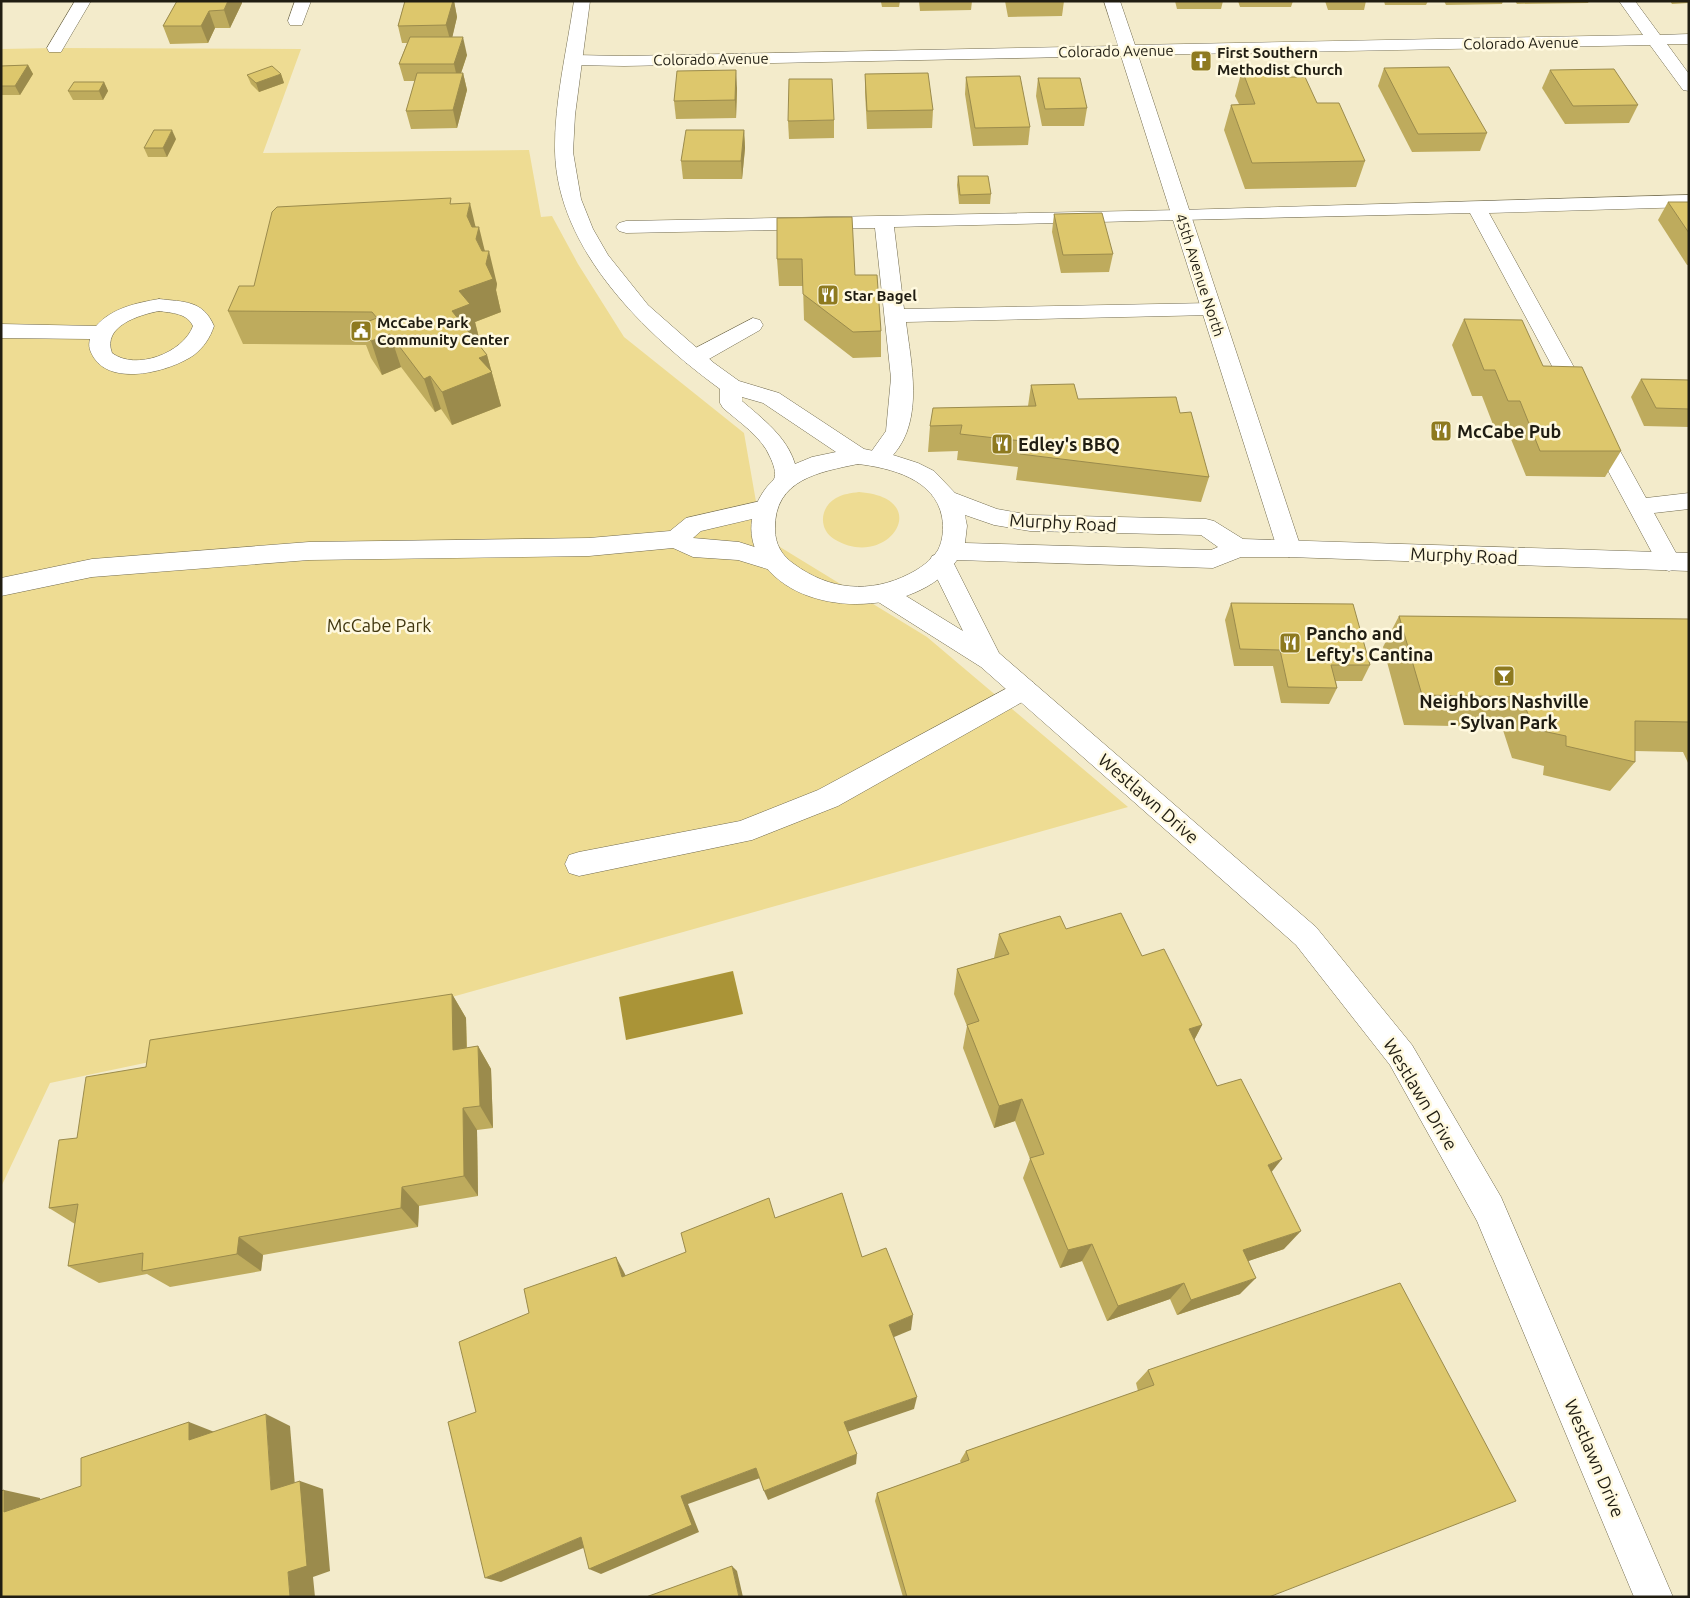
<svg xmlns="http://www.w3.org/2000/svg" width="1690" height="1598" font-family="Ubuntu,sans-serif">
<rect width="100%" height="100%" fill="#f3ebcb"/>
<g fill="#eedc93">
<path d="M 55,48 L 301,49 L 263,153 L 529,150 L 541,217 L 552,216 L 578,264 L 624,337 L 744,433 L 762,536 L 927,637 L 1128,807 L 434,1002 L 50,1083 L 1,1187 L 1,49 Z"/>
<path d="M 859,492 C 937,498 887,572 834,539 C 818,529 820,507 836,498 C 843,494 851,493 859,492 Z"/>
</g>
<path fill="#aa9437" d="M 733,971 L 743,1014 L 626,1040 L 619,997 Z"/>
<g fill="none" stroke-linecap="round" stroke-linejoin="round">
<g stroke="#726b4f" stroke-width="1">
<g id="lane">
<path d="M 295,1 L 311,1 L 302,25 L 290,25 L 288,21 Z"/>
<path d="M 1689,195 L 1689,207 L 1489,213 L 1646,498 L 1689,493 L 1689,509 L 1654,513 L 1681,562 L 1678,568 L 1669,571 L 1660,568 L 1657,562 L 1470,213 L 894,227 L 904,309 L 1211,303 L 1218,304 L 1221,309 L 1218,314 L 1211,315 L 906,322 C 911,363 924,419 894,454 C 886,463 882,468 869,464 L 866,459 L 886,431 L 891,378 L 875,228 L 626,233 L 619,231 L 616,227 L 619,223 L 626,221 L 1181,210 Z"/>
<path d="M 159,299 C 184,302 203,300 214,326 C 210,338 204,347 194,355 C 171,371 113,387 94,358 C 90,351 88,347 90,339 L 1,338 L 1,324 L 96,326 C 112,308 136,303 159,299 ZM 159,311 C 172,313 187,313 193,326 C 183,353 136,371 112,353 C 102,326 139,315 159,311 Z"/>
<path d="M 753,318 L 760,320 L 763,325 L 760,330 L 702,363 L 694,365 L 686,363 L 683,358 L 686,353 Z"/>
<path d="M 1024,679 L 1033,682 L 1037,689 L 1033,696 L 838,806 L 752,840 L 579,876 L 569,873 L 565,864 L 569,855 L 579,852 L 740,821 L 818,790 Z"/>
</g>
</g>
<g stroke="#726b4f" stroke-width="1">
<g id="street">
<path d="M 75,1 L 91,1 L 61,52 L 49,52 L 47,48 Z"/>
<path d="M 1104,1 L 1120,1 L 1135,45 L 1643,35 L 1619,1 L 1635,1 L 1660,35 L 1689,34 L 1689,44 L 1667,44 L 1689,74 L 1689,91 L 1683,90 L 1650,45 L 1138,55 L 1301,548 L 1297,554 L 1289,557 L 1281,554 L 1277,548 L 1121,56 L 624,66 L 574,65 L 568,64 L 565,60 L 568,56 L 574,55 L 624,56 L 1118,46 Z"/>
<path d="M 765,500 L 773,502 L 777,508 L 773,514 L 701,531 L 693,538 L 739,542 L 786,557 L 789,563 L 786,569 L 777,572 L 738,560 L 693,557 L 673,548 L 589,556 L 309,560 L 92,577 L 1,596 L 1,578 L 92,559 L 309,542 L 589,538 L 670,531 L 686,518 Z"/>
</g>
</g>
<g stroke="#726b4f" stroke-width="1">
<path id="secondary" d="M 941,553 L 950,556 L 999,653 L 1316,927 L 1412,1045 L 1501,1197 L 1673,1597 L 1634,1597 L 1477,1221 L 1390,1065 L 1296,945 L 981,667 L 875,600 L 872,594 L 875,588 L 884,585 L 893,588 L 963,631 L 929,562 L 932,556 Z"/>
</g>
<g stroke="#726b4f" stroke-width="1">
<path id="primary" d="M 574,1 L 590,1 L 575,115 L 573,152 L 581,199 L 593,229 L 608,255 L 648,305 L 714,363 L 739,381 L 779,393 L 864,449 L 893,455 L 918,463 L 934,471 L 955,493 L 997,509 L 1030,515 L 1206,519 L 1214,521 L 1243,539 L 1689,553 L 1689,571 L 1289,557 L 1241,557 L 1213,568 L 957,560 C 917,618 793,621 758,555 C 746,532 751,508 766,488 C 768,485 772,482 774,479 C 777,474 773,463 770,457 C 762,437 739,422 723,408 L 720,403 L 720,389 C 645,334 557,250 555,151 C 554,102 567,50 574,1 ZM 742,397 L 763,403 L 836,452 L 812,457 L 795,464 C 787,437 763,419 742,401 ZM 858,464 C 891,468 935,479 942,517 C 944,528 943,540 938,550 C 931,561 919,569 909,574 C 870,594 829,590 794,564 C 782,556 775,544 775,529 C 774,479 820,472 858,464 ZM 965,515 L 994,525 L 1030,531 L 1201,535 L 1218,547 L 1211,550 L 965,543 L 967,526 Z"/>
</g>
<use href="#lane" fill="#fff" fill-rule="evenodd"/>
<use href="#street" fill="#fff" fill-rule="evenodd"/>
<use href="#secondary" fill="#fff" fill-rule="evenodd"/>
<use href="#primary" fill="#fff" fill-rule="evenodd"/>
</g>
<g fill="#beab5d">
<path d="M 177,1 L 242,1 L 242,3 L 230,28 L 215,28 L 208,43 L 170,44 L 163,26 Z"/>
<path d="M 404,1 L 454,1 L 457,17 L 452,37 L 467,55 L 461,73 L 463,73 L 467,90 L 457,128 L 411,129 L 406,111 L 415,81 L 404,81 L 399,64 L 407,43 L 402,43 L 398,26 L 404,4 Z"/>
<path d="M 825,1 L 900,1 L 899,7 L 882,7 L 881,2 L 825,2 Z"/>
<path d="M 919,1 L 972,1 L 971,10 L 920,11 Z"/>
<path d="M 1005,1 L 1064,1 L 1062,16 L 1008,17 Z"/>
<path d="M 1175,1 L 1223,1 L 1221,9 L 1177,9 Z"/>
<path d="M 1238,1 L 1293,1 L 1291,7 L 1240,7 Z"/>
<path d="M 1325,1 L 1366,1 L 1364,10 L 1328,10 Z"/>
<path d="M 1384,1 L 1428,1 L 1426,5 L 1385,5 Z"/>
<path d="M 1444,1 L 1503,1 L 1502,4 L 1446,5 Z"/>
<path d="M 1515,1 L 1589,1 L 1588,3 L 1517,4 Z"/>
<path d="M 1670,1 L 1689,1 L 1689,3 L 1672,4 Z"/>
<path d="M 28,65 L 33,74 L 20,95 L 1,95 L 1,66 Z"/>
<path d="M 1384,68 L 1487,133 L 1480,151 L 1412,152 L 1378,86 Z"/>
<path d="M 1242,70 L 1287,77 L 1317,103 L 1365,161 L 1356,187 L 1245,189 L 1224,130 L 1231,105 L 1239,104 L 1235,96 Z"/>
<path d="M 1550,70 L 1638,105 L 1629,123 L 1565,124 L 1542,88 Z"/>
<path d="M 281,74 L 284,83 L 259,92 L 251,84 L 247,75 Z"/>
<path d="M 865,74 L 933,110 L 932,128 L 867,129 L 865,92 Z"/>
<path d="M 966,77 L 1030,127 L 1028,145 L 973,146 L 965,94 Z"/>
<path d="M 1038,78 L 1087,108 L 1084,126 L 1042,126 L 1036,96 Z"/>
<path d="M 104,82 L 108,91 L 103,100 L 73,100 L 68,91 Z"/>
<path d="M 737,88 L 736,118 L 676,119 L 674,101 Z"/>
<path d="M 834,120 L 834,138 L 789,139 L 788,121 Z"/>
<path d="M 744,130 L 745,148 L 742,179 L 683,179 L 681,161 Z"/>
<path d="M 176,139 L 167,157 L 148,157 L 144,148 Z"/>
<path d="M 958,176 L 991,194 L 990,204 L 959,204 L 957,185 Z"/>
<path d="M 1668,202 L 1689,202 L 1689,265 L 1687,265 L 1658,220 Z"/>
<path d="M 453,204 L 476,227 L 497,284 L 496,290 L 501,312 L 475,322 L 479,338 L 475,339 L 487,355 L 501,406 L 452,425 L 441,409 L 435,412 L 401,367 L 382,375 L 371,358 L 366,345 L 243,344 L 228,311 L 254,286 Z"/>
<path d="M 1054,214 L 1113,254 L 1109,272 L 1061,273 L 1052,232 Z"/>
<path d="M 777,218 L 855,275 L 881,331 L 881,357 L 853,358 L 804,320 L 803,286 L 779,286 L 777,259 Z"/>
<path d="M 1464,319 L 1543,366 L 1621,451 L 1605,477 L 1526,476 L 1506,427 L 1494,427 L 1482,396 L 1472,396 L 1452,345 Z"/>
<path d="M 1641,379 L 1689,380 L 1689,427 L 1644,426 L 1631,397 Z"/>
<path d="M 1031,385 L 1078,399 L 1180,413 L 1209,477 L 1201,502 L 1016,480 L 1018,467 L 957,460 L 958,451 L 928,452 L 930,426 L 1028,406 Z"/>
<path d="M 1231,603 L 1370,665 L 1362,681 L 1336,681 L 1337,688 L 1329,704 L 1281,703 L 1273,666 L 1234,666 L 1225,620 Z"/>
<path d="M 1399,616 L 1689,619 L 1689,765 L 1683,752 L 1635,751 L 1635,762 L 1610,791 L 1543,775 L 1544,766 L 1512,758 L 1502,727 L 1404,725 L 1383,647 Z"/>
<path d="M 1066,929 L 1142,956 L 1202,1025 L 1194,1040 L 1217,1086 L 1272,1172 L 1284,1249 L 1248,1261 L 1240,1294 L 1177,1315 L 1170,1299 L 1107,1321 L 1082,1261 L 1060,1268 L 1023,1178 L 1030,1159 L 1015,1121 L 994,1128 L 963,1048 L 967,1026 L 954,994 L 957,969 L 994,958 L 999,934 Z"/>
<path d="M 452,994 L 466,1018 L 467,1048 L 478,1046 L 491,1069 L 493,1128 L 477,1130 L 478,1196 L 419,1206 L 418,1227 L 263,1255 L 261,1271 L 170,1287 L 147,1274 L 99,1283 L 68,1266 L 75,1224 L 49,1208 L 77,1138 L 146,1067 Z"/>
<path d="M 1148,1370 L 1269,1597 L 903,1597 L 875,1501 L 877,1493 L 961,1463 L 960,1461 L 966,1451 L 1138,1391 L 1136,1383 Z"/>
</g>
<g fill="#9b8b4c">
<path d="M 228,1 L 242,1 L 242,3 L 230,28 L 224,10 Z"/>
<path d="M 451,1 L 454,1 L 457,17 L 451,43 L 446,25 Z"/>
<path d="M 209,11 L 215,28 L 208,43 L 201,26 Z"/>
<path d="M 463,37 L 467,55 L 458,82 L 454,64 Z"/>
<path d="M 28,65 L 33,74 L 20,95 L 15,86 Z"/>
<path d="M 736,70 L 737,88 L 736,118 L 735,100 Z"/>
<path d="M 463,73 L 467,90 L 457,128 L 453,110 Z"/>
<path d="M 281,74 L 284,83 L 259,92 L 256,83 Z"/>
<path d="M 104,82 L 108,91 L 103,100 L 99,91 Z"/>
<path d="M 172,130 L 176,139 L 167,157 L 163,148 Z"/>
<path d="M 744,130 L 745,148 L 742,179 L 741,161 Z"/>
<path d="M 470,203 L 477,233 L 479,227 L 487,260 L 489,251 L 497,284 L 496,290 L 501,312 L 475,322 L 479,338 L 461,344 L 452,311 L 459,291 L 467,216 Z"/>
<path d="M 390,334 L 401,367 L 382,375 L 371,341 Z"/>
<path d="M 487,355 L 501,406 L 452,425 L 442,392 L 479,358 Z"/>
<path d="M 430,376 L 441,409 L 435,412 L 424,379 Z"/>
<path d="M 452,994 L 466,1018 L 467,1073 L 453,1050 Z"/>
<path d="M 1202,1025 L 1190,1048 L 1189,1029 Z"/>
<path d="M 478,1046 L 491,1069 L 493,1128 L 480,1106 Z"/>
<path d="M 1022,1099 L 1015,1121 L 994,1128 L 999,1106 Z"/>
<path d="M 463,1108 L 477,1130 L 478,1196 L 464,1176 Z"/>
<path d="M 1282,1159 L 1266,1179 L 1268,1165 Z"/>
<path d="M 402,1187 L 419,1206 L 418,1227 L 401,1208 Z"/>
<path d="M 1301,1231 L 1284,1249 L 1228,1268 L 1243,1250 Z"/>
<path d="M 239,1237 L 263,1255 L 261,1271 L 237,1254 Z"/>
<path d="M 1092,1244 L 1082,1261 L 1060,1268 L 1068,1250 Z"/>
<path d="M 616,1257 L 625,1274 L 631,1293 L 622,1277 Z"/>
<path d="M 1256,1278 L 1240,1294 L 1177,1315 L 1191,1300 Z"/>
<path d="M 1184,1283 L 1170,1299 L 1107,1321 L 1118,1306 Z"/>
<path d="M 913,1315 L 911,1330 L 887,1340 L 889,1325 Z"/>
<path d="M 917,1397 L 914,1409 L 844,1433 L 844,1422 Z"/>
<path d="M 266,1414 L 290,1426 L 296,1498 L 271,1490 Z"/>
<path d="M 189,1422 L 217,1433 L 189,1440 Z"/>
<path d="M 857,1454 L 856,1464 L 768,1500 L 764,1491 Z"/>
<path d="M 756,1468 L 760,1478 L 688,1504 L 699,1532 L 601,1574 L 589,1569 L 681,1496 Z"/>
<path d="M 300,1481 L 323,1489 L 330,1571 L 313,1577 L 315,1597 L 290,1597 L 288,1572 Z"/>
<path d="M 4,1490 L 40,1498 L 41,1520 L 4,1512 Z"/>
<path d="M 581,1537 L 593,1544 L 501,1582 L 485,1578 Z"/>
<path d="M 732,1566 L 737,1571 L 743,1597 L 739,1597 Z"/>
</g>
<g fill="#ddc76c" stroke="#9b8b4c">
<path d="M 177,1 L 228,1 L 224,10 L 209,11 L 201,26 L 163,26 Z"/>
<path d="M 405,1 L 453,1 L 446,25 L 398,26 Z"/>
<path d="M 410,37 L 463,37 L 454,64 L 399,64 Z"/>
<path d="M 28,65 L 15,86 L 1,86 L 1,66 Z"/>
<path d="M 272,66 L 281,74 L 256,83 L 247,75 Z"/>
<path d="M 1449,67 L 1487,133 L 1418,134 L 1384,68 Z"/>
<path d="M 1614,69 L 1638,105 L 1573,106 L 1550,70 Z"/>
<path d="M 736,70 L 735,100 L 674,101 L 677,71 Z"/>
<path d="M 1242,70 L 1284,70 L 1287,77 L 1305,77 L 1317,103 L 1339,103 L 1365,161 L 1252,163 L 1231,105 L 1255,104 Z"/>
<path d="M 417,73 L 463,73 L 453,110 L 406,111 Z"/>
<path d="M 928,73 L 933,110 L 867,111 L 865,74 Z"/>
<path d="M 1020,76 L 1030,127 L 975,128 L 966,77 Z"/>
<path d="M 1038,78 L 1080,78 L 1087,108 L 1045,109 Z"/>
<path d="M 789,79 L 832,79 L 834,120 L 788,121 Z"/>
<path d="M 74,82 L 104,82 L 99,91 L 68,91 Z"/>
<path d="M 154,130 L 172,130 L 163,148 L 144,148 Z"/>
<path d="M 686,130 L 744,130 L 741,161 L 681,161 Z"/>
<path d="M 958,176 L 988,176 L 991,194 L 960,195 Z"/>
<path d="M 451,198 L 450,204 L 470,203 L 467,216 L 472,227 L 479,227 L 476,239 L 482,251 L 489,251 L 486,264 L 493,279 L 459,291 L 470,304 L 452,311 L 487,355 L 479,358 L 492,372 L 442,392 L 430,376 L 424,379 L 390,334 L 371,341 L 359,325 L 377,318 L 372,312 L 228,311 L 239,286 L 254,286 L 272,212 L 277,207 Z"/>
<path d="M 1668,202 L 1689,202 L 1689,233 Z"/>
<path d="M 1102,213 L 1113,254 L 1063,255 L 1054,214 Z"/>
<path d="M 852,217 L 855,275 L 877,275 L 881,331 L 853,332 L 803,294 L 802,259 L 777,259 L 777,218 Z"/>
<path d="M 1464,319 L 1522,320 L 1543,366 L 1582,367 L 1621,451 L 1540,451 L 1520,401 L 1508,401 L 1495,370 L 1484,370 Z"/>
<path d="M 1641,379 L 1689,380 L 1689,409 L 1656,408 Z"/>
<path d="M 1074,384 L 1078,399 L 1176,397 L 1180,413 L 1191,412 L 1209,477 L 1020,454 L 1022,441 L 960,434 L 962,425 L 930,426 L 933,408 L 1036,406 L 1031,385 Z"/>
<path d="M 1231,603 L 1353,604 L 1370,665 L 1331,665 L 1337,688 L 1288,687 L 1280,650 L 1240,649 Z"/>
<path d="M 1399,616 L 1689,619 L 1689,722 L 1635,721 L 1635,762 L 1566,746 L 1566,736 L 1533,729 L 1522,697 L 1422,695 Z"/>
<path d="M 1121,913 L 1142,956 L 1164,949 L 1202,1025 L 1189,1029 L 1217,1086 L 1241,1079 L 1282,1159 L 1268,1165 L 1301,1231 L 1243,1250 L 1256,1278 L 1191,1300 L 1184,1283 L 1118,1306 L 1092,1244 L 1068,1250 L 1030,1158 L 1044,1154 L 1022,1099 L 999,1106 L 967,1025 L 979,1021 L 957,969 L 1009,954 L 999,934 L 1060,916 L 1066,929 Z"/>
<path d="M 452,994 L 453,1050 L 478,1046 L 480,1106 L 463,1108 L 464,1176 L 402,1187 L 401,1208 L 239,1237 L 237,1254 L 142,1271 L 143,1253 L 68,1266 L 78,1204 L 49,1208 L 59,1140 L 77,1138 L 86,1077 L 146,1067 L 150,1040 Z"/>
<path d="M 842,1193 L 862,1257 L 886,1248 L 913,1315 L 889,1325 L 917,1397 L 844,1422 L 857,1454 L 764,1491 L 756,1468 L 681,1496 L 692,1525 L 589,1569 L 581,1537 L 485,1578 L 448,1422 L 476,1412 L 459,1342 L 529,1313 L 524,1289 L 616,1257 L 622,1277 L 686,1252 L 681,1233 L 769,1198 L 775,1218 Z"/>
<path d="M 1400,1283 L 1516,1501 L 1269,1597 L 907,1597 L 877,1493 L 969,1460 L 966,1451 L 1154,1385 L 1148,1370 Z"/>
<path d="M 266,1414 L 271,1490 L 300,1481 L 307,1566 L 288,1572 L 290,1597 L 1,1597 L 1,1491 L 4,1490 L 4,1512 L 81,1486 L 81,1458 L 189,1422 L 189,1440 Z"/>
<path d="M 732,1566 L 739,1597 L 646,1597 Z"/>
</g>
<defs>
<g id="church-square" transform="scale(1.125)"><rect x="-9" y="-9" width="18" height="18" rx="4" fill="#8e7a1f" stroke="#fff9df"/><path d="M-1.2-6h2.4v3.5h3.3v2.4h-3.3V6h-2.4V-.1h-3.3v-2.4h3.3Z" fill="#fff"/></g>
<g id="restaurant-square" transform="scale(1.125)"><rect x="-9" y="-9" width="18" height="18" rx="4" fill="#8e7a1f" stroke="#fff9df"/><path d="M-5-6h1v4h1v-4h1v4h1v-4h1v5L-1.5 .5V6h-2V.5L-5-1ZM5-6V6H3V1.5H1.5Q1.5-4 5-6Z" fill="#fff"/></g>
<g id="civic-square" transform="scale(1.125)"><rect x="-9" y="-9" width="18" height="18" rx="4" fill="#8e7a1f" stroke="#fff9df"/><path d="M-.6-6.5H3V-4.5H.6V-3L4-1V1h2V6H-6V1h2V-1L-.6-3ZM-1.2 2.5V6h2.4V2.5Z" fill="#fff"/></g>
<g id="bar-square" transform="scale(1.125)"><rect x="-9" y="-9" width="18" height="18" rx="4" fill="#8e7a1f" stroke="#fff9df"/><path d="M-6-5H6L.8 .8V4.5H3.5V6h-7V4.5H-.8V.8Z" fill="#fff"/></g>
</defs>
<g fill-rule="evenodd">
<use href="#church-square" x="1201" y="61"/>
<use href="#restaurant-square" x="828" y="295"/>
<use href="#civic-square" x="361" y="331"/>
<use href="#restaurant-square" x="1441" y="431"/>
<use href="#restaurant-square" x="1002" y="444"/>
<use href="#restaurant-square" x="1290" y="643"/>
<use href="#bar-square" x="1504" y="676"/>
</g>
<g text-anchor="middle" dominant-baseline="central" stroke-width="5" stroke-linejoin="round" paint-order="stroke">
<g font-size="15" fill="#201d12" stroke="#fff9df">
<text transform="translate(1521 43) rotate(-1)">Colorado Avenue</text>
<text transform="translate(1116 51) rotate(-1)">Colorado Avenue</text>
<text transform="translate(711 59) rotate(-1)">Colorado Avenue</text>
<text transform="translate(1200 275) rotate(72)">45th Avenue North</text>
</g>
<g font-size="15" font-weight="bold" fill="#201d12" stroke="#fff9df" text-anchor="start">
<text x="1217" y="52">First Southern<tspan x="1217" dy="17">Methodist Church</tspan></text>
<text x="844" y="295">Star Bagel</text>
<text x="377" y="322">McCabe Park<tspan x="377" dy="17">Community Center</tspan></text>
</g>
<g font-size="18" font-weight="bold" fill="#201d12" stroke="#fff9df" text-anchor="start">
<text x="1457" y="431">McCabe Pub</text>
<text x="1018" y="444">Edley's BBQ</text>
<text x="1306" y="633">Pancho and<tspan x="1306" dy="21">Lefty's Cantina</tspan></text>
<text x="1504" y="701" text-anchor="middle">Neighbors Nashville<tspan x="1504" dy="21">- Sylvan Park</tspan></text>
</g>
<g font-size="18" fill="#201d12" stroke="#fff9df">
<text transform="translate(1063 522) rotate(3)">Murphy Road</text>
<text transform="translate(1464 555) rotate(2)">Murphy Road</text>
<text transform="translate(1149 798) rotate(41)">Westlawn Drive</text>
<text transform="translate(1421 1094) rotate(59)">Westlawn Drive</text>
<text transform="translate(1595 1458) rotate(67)">Westlawn Drive</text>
</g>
<g font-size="18" fill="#413710" stroke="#fff9df">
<text x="379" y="625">McCabe Park</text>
</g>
</g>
<rect width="1690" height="1598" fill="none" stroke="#201d12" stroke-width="5"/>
</svg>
